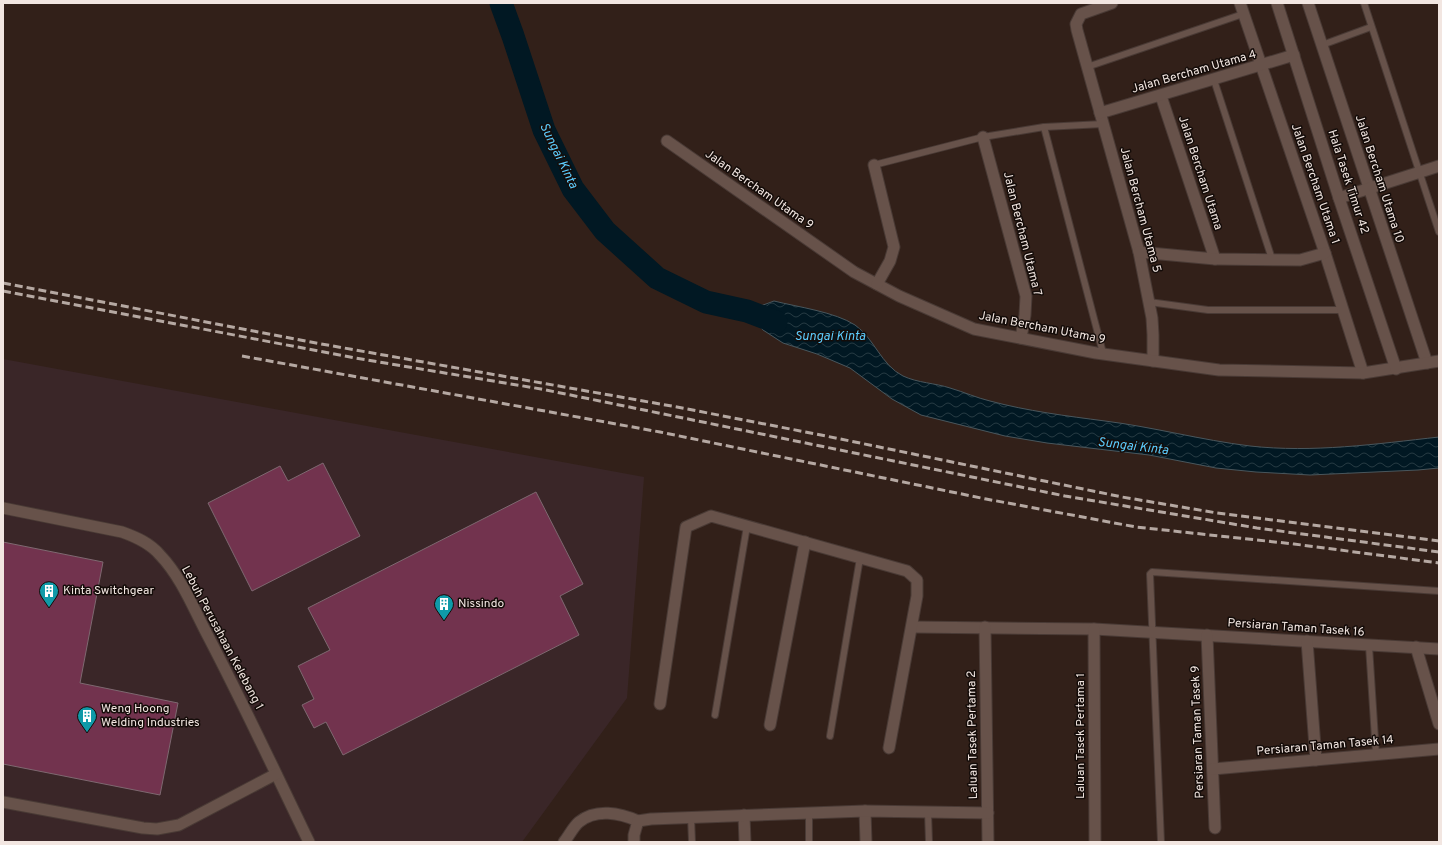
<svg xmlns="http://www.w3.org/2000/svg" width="1442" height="845" font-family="Overpass,sans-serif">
<defs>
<pattern id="water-waves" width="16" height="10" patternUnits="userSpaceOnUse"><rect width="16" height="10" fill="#011823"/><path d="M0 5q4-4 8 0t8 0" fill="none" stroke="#263a43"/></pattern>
</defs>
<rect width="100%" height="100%" fill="#322019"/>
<path fill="#3a2628" d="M 3,359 L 644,477 L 627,698 L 522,842 L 3,842 Z"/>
<path fill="url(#water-waves)" stroke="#49565c" d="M 774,301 C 798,307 835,312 855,325 C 874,338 881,365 903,376 C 918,383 935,383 950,388 C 964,392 977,398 990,401 C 1027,411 1067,416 1105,421 C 1153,427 1201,440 1250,446 C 1313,453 1376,444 1439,437 L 1439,468 L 1418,470 L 1310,475 L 1256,472 L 1216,468 L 1149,455 L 1047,443 L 1005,436 L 921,415 L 892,399 L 850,368 L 817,354 L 783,343 L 763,330 L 747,311 Z"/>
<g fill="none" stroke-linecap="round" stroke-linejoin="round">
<path stroke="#011823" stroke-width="23" d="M 501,3 L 513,36 L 544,130 L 573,189 L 605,231 L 657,278 L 706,302 L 747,311 L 776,322"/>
</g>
<g fill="#72334e" stroke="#7e6870">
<path d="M 323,463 L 360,536 L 252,591 L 208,503 L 280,466 L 288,481 Z"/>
<path d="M 536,492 L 583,584 L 560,596 L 579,635 L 343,755 L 326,722 L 314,728 L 302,705 L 314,699 L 298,666 L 330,650 L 308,608 Z"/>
<path d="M 3,542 L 103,562 L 80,683 L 178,703 L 160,795 L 3,764 Z"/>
</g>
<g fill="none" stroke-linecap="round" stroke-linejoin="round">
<g stroke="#493a35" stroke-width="8">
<g id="service">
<path d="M 1364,3 L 1439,232"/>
<path d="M 1322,45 L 1371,27"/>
<path d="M 1087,67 L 1243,14"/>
<path d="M 1214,80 L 1272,259"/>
<path d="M 1044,127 L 1103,353"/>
<path d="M 874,165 L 983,137 L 1044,127 L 1103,124"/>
<path d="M 1149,302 L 1208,310 L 1343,310"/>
<path d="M 1369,646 L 1376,754"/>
<path d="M 715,715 L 747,526"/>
<path d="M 830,736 L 860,558"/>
<path d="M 928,812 L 929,842"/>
<path d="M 809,813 L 809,842"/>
<path d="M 691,817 L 692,842"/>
<path d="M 1161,842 L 1150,574 L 1152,572 L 1439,591"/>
</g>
</g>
<g stroke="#493a35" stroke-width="13">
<g id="minor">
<path d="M 1112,3 L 1081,14 L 1076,24 L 1077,30 L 1139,252 L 1152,318 L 1153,335 L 1153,361"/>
<path d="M 1240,3 L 1325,253 L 1363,373"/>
<path d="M 1308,3 L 1427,363"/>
<path d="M 1161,96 L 1215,259"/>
<path d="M 1100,113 L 1294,55"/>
<path d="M 983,137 L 1026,296 L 1025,315 L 1021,338"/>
<path d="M 667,141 L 854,272 L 899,296 L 974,329 L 1096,353 L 1219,370 L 1363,373 L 1439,361"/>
<path d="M 874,165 L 894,247 L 890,261 L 877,284"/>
<path d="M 1339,198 L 1439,166"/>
<path d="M 1139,252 L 1215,259 L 1300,260 L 1325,253"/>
<path d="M 3,508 L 122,532 C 136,537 150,543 160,555 C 182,578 194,610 209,638 C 244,705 276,774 309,842"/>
<path d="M 912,627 L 1094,629 L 1439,649"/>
<path d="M 985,627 L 988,842"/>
<path d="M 1094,629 L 1095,842"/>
<path d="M 1207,635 L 1215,828"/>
<path d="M 1307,641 L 1316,760"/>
<path d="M 1416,647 L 1439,724"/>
<path d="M 660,704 L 686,527 L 711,516 L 907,571 L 917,580 L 917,596 L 889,748"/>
<path d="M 770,725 L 805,542"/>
<path d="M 1213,769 L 1439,749"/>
<path d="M 3,802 L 143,828 L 157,829 L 179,825 L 276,774"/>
<path d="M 865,811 L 866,842"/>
<path d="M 744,815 L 745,842"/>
<path d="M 564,842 C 569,836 573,827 579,822 C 596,808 620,813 638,821"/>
<path d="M 634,842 L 634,835 L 638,821 L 651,819 L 865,811 L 988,813"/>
</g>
</g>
<g stroke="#493a35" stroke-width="13">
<path id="tertiary" d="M 1277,3 L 1339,198 L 1396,369"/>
</g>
<use href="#service" stroke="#67524a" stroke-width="6"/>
<use href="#minor" stroke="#67524a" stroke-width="11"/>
<use href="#tertiary" stroke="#67524a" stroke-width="11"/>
<g stroke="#b5a8a2" stroke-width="3" stroke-dasharray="8 4" stroke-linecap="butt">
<path d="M 3,283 L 316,343 L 677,407 L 821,435 L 1122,497 L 1217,513 L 1439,541"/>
<path d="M 3,291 L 355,358 L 541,389 L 1065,496 L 1257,528 L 1439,552"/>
<path d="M 242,356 L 660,432 L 986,499 L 1136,527 L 1294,544 L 1439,563"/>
</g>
</g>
<defs>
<g id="building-pin" transform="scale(1)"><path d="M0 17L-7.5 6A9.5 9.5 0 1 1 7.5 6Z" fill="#0f9aa8" stroke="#140c09"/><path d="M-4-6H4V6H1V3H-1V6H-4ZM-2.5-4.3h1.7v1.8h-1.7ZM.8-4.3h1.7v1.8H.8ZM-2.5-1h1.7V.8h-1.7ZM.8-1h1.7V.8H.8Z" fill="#fff"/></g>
</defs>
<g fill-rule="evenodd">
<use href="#building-pin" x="49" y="591"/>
<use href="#building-pin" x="444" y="604"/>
<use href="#building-pin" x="87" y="716"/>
</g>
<g text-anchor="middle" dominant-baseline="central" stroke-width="3" stroke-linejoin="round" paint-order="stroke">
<g font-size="12" fill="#f2e6e1" stroke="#140c09">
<text transform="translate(1194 72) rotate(-16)">Jalan Bercham Utama 4</text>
<text transform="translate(1200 173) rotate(72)">Jalan Bercham Utama</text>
<text transform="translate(1379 179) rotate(72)">Jalan Bercham Utama 10</text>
<text transform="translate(1348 182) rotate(72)">Hala Tasek Timur 42</text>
<text transform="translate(1315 184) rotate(71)">Jalan Bercham Utama 1</text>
<text transform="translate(759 190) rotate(35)">Jalan Bercham Utama 9</text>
<text transform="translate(1140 210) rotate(75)">Jalan Bercham Utama 5</text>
<text transform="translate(1022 234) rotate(76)">Jalan Bercham Utama 7</text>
<text transform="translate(1042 328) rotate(11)">Jalan Bercham Utama 9</text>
<text transform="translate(1296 628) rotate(4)">Persiaran Taman Tasek 16</text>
<text transform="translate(222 638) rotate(62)">Lebuh Perusahaan Kelebang 1</text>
<text transform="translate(1198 732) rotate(-92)">Persiaran Taman Tasek 9</text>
<text transform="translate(973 735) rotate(-91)">Laluan Tasek Pertama 2</text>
<text transform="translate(1081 736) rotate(-90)">Laluan Tasek Pertama 1</text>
<text transform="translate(1325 746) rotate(-5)">Persiaran Taman Tasek 14</text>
</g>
<g font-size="12" fill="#f2e6e1" stroke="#140c09" text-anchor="start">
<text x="63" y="591">Kinta Switchgear</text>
<text x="458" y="604">Nissindo</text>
<text x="101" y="709">Weng Hoong<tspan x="101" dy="14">Welding Industries</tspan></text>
</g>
<g font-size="13" font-style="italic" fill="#5ccdfe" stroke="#140c09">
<text transform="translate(558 156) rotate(64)">Sungai Kinta</text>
<text x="830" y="337">Sungai Kinta</text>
<text transform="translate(1133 447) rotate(7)">Sungai Kinta</text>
</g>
</g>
<rect width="1442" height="845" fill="none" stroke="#f2e6e1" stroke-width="8"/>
</svg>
